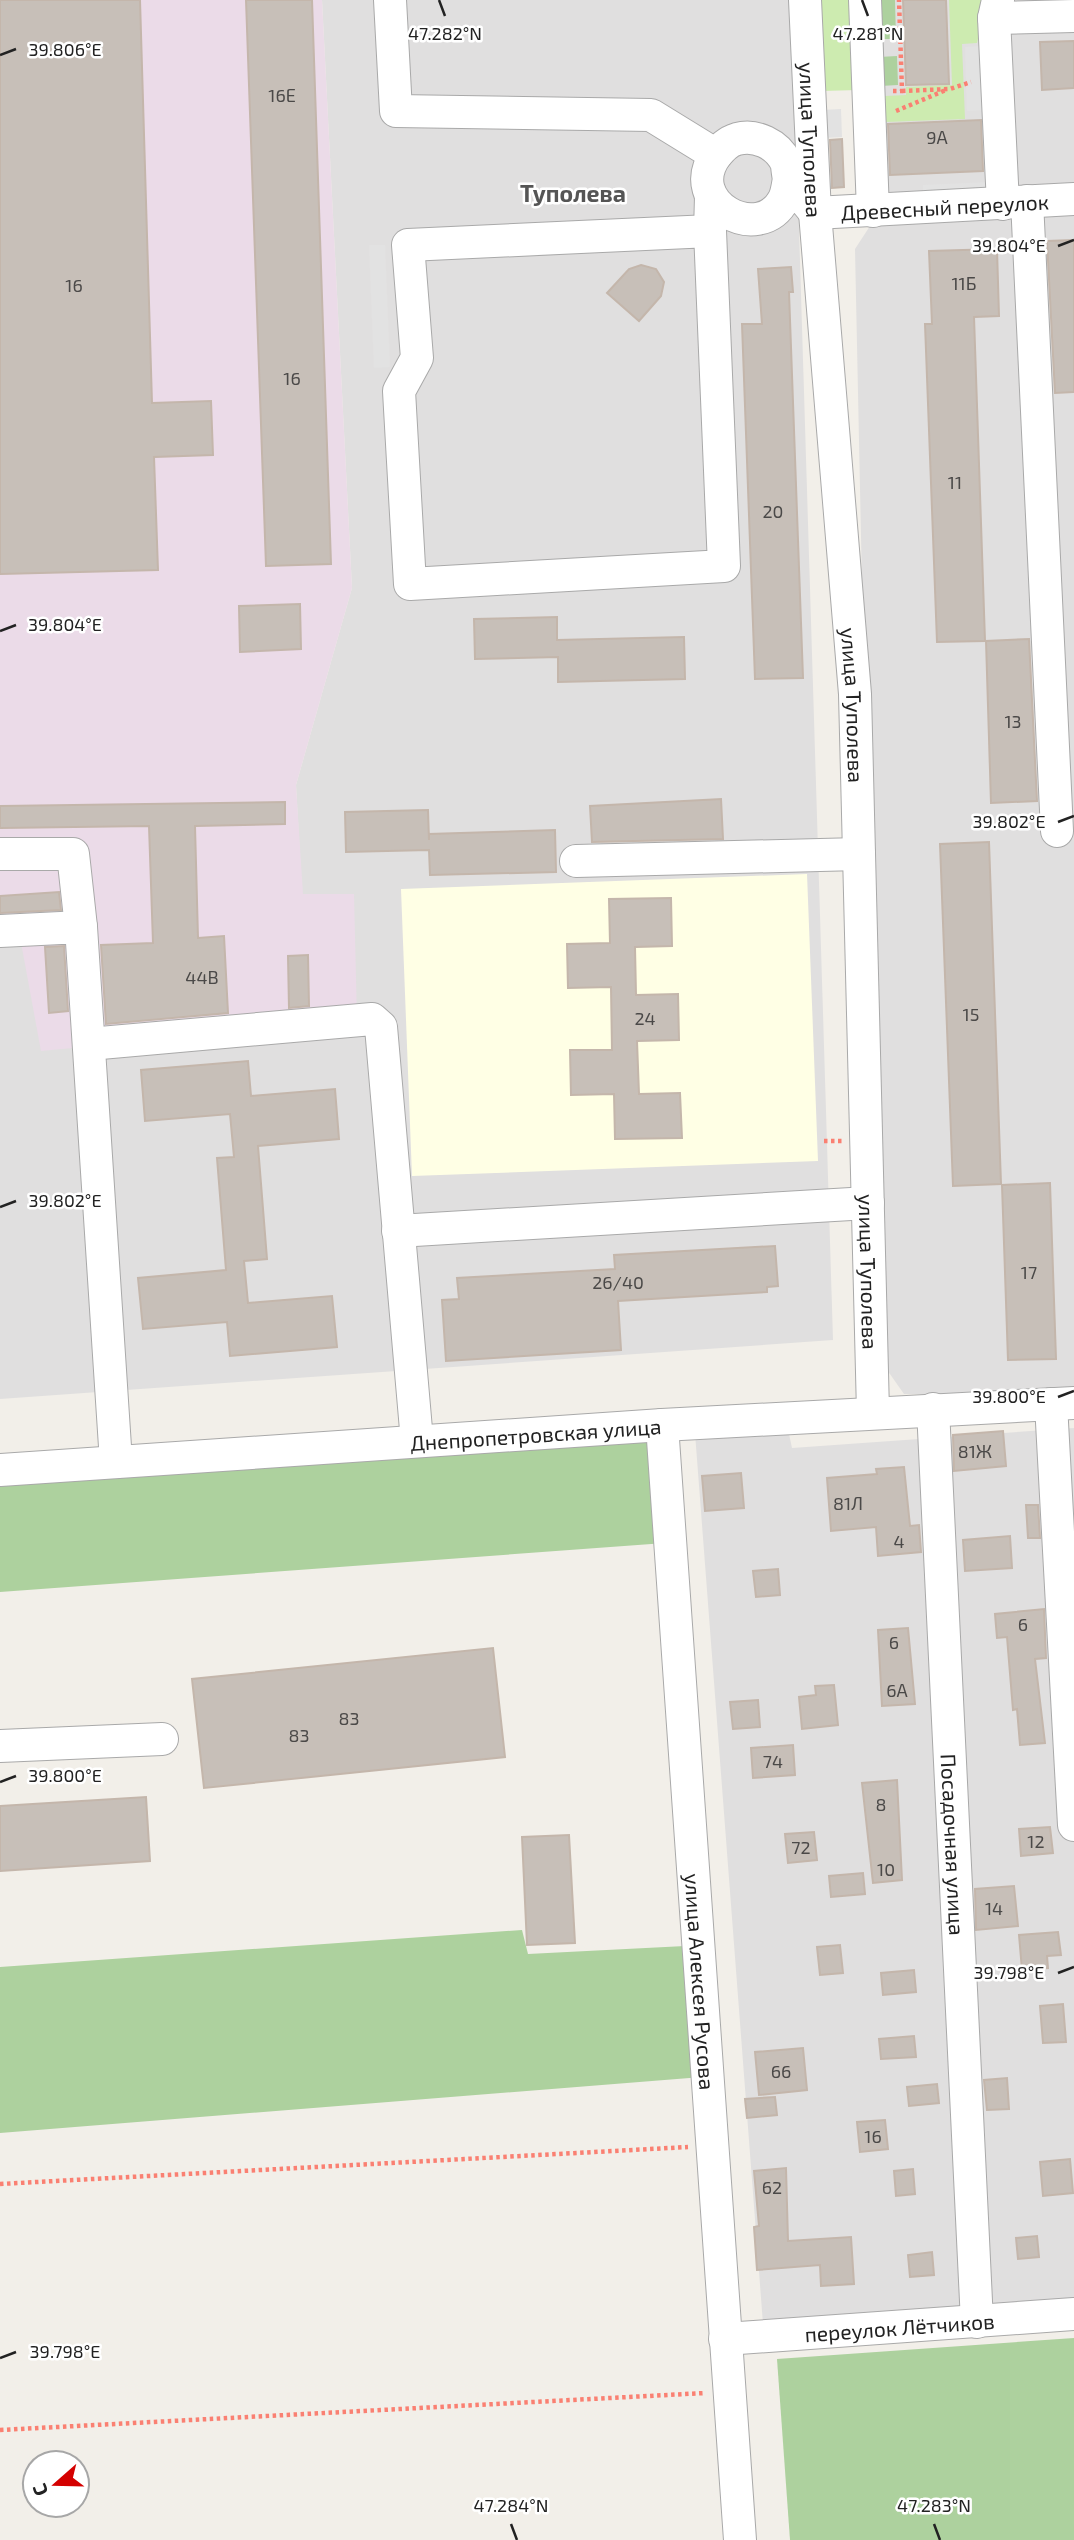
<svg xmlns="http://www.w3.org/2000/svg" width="1074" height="2540" font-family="'Exo 2',sans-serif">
<rect width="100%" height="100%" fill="#f2efe9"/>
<g fill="#e0dfdf">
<path d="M 322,0 L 792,0 L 833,1340 L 0,1399 L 0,937 L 354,894 L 302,894 L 296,785 L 352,588 Z"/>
<path d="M 865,0 L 1074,0 L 1074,1394 L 904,1394 L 885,1367 L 877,1302 L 855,249 L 870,226 Z"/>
<path d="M 1074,1428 L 1074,2300 L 763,2324 L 695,1433 L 789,1434 L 792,1448 Z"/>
</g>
<path fill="#ebdbe8" d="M 0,0 L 322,0 L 352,588 L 296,785 L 303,894 L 354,894 L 357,1021 L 41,1051 L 20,937 L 0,937 Z"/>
<path fill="#ffffe5" d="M 807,874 L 818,1161 L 412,1176 L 401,889 Z"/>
<g fill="#cdebb0">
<path d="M 819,0 L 855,0 L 858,90 L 822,91 Z"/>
<path d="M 949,0 L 987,0 L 977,43 L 962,44 L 965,119 L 886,122 L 885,96 L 906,95 L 906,87 L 952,85 Z"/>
</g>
<g fill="#add19e">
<path d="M 876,0 L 895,0 L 896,39 L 877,39 Z"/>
<path d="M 897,56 L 898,85 L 880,86 L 879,57 Z"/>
<path d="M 658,1441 L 665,1543 L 0,1592 L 0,1486 Z"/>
<path d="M 522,1930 L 528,1954 L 685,1946 L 702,2077 L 0,2133 L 0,1967 Z"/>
<path d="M 1074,2338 L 1074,2540 L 790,2540 L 777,2359 Z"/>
</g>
<g fill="#e2e2e2">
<path d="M 983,46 L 985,110 L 967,111 L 965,47 Z"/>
<path d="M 841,109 L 842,137 L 823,138 L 822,110 Z"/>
<path d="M 989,182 L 990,197 L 923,200 L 923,185 Z"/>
<path d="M 369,245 L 385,245 L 390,367 L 374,368 Z"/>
</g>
<g fill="#c7bfb8" stroke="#c4b6ab" stroke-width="2">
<path d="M 0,0 L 140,0 L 152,403 L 211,401 L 213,455 L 154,457 L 158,570 L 0,574 Z"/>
<path d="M 246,0 L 312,0 L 331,564 L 266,566 Z"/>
<path d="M 903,0 L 946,0 L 949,84 L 906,85 Z"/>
<path d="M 1074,41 L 1074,88 L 1042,90 L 1040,42 Z"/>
<path d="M 981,120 L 983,171 L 890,175 L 888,124 Z"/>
<path d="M 842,139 L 844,187 L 832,188 L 830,140 Z"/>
<path d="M 1074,240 L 1074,392 L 1055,393 L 1047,241 Z"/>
<path d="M 997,249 L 999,316 L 974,317 L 985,641 L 937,642 L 925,324 L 932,324 L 929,251 Z"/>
<path d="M 641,265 L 656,269 L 664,282 L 661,296 L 639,321 L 607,293 L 629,269 Z"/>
<path d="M 791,267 L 793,292 L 789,292 L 803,678 L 755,679 L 742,324 L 762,324 L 758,269 Z"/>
<path d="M 300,604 L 301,649 L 240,652 L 239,606 Z"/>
<path d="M 557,617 L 557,640 L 684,637 L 685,679 L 558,682 L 558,657 L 475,659 L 474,619 Z"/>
<path d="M 1029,639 L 1037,801 L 991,803 L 986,641 Z"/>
<path d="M 721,799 L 723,839 L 592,842 L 590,806 Z"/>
<path d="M 285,802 L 285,824 L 195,826 L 198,938 L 224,936 L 228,1013 L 106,1024 L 101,945 L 153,943 L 149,826 L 0,828 L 0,806 Z"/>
<path d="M 428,810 L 429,840 L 429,834 L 555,830 L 556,872 L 430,875 L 429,850 L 346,852 L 345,812 Z"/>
<path d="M 989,842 L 1001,1184 L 953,1186 L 940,844 Z"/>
<path d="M 59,892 L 61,910 L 0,913 L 0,896 Z"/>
<path d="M 671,898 L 672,946 L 635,947 L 636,995 L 678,994 L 679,1040 L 637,1041 L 639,1094 L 680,1093 L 682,1138 L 615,1139 L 614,1094 L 571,1095 L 570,1050 L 612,1050 L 611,987 L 568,988 L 567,944 L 610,943 L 609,899 Z"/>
<path d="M 64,946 L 68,1011 L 49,1013 L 45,947 Z"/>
<path d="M 308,955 L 309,1006 L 289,1008 L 288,956 Z"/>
<path d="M 248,1061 L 251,1096 L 335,1089 L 339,1139 L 258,1146 L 267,1259 L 244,1261 L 248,1303 L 332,1296 L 337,1347 L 230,1356 L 227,1322 L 143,1329 L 138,1278 L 226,1270 L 217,1158 L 234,1157 L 230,1114 L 145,1121 L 141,1070 Z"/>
<path d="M 1050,1183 L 1056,1359 L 1008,1360 L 1002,1185 Z"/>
<path d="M 775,1246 L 778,1286 L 767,1287 L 767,1292 L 618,1301 L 621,1350 L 446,1361 L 442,1300 L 459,1299 L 457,1278 L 615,1269 L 614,1255 Z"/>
<path d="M 1003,1431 L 1006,1466 L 954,1471 L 953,1435 Z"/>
<path d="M 904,1467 L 910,1526 L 919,1525 L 921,1552 L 878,1556 L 876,1527 L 831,1531 L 827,1478 L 877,1474 L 876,1469 Z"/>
<path d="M 741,1473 L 744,1508 L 705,1511 L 702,1476 Z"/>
<path d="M 1026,1505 L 1038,1505 L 1040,1538 L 1028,1538 Z"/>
<path d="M 1010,1536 L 1012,1568 L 965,1571 L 963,1540 Z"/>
<path d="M 778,1569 L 780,1595 L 756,1597 L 753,1571 Z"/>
<path d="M 1044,1609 L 1046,1658 L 1035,1659 L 1045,1743 L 1020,1745 L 1017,1709 L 1013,1710 L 1007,1637 L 997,1638 L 995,1614 Z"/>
<path d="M 908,1628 L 915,1704 L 882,1706 L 878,1630 Z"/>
<path d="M 493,1648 L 505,1757 L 204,1788 L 192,1679 Z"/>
<path d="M 834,1685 L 838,1725 L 802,1729 L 799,1697 L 816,1695 L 815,1686 Z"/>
<path d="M 758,1700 L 760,1727 L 733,1729 L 730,1702 Z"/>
<path d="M 793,1745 L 795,1775 L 753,1778 L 751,1748 Z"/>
<path d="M 897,1780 L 902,1880 L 873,1883 L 862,1783 Z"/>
<path d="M 146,1797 L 150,1861 L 0,1871 L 0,1806 Z"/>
<path d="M 1050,1827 L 1053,1853 L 1021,1856 L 1019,1829 Z"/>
<path d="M 814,1832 L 817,1860 L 788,1863 L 785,1834 Z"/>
<path d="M 569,1835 L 575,1943 L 527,1945 L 522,1837 Z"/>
<path d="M 863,1873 L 865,1894 L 831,1897 L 829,1876 Z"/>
<path d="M 1014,1886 L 1018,1926 L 976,1930 L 975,1889 Z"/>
<path d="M 1058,1932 L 1061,1955 L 1047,1956 L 1048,1968 L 1022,1970 L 1019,1935 Z"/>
<path d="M 840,1945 L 843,1973 L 820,1975 L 817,1947 Z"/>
<path d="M 914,1970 L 916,1992 L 883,1995 L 881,1973 Z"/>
<path d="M 1063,2004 L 1066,2042 L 1043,2043 L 1040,2006 Z"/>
<path d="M 914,2036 L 916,2057 L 881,2059 L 879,2039 Z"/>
<path d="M 803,2048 L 807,2090 L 759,2095 L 755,2052 Z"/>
<path d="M 1007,2078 L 1009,2109 L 987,2110 L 984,2080 Z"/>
<path d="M 937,2084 L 939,2103 L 909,2106 L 907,2087 Z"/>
<path d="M 775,2097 L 777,2115 L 747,2118 L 745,2099 Z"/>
<path d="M 885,2120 L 888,2149 L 860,2152 L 857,2122 Z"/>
<path d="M 1070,2159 L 1073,2193 L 1043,2196 L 1040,2162 Z"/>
<path d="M 786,2168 L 788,2241 L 851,2237 L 854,2284 L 821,2286 L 820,2265 L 757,2270 L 754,2227 L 759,2226 L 754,2171 Z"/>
<path d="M 913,2169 L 915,2194 L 896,2196 L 894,2171 Z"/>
<path d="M 1037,2236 L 1039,2257 L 1018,2259 L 1016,2238 Z"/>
<path d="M 932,2252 L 934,2275 L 910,2277 L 908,2255 Z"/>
</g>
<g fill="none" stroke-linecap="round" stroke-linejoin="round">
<g stroke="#a9a9a9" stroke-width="34">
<g id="minor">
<path d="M 390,0 L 396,111 L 651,115 L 716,155"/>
<path id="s1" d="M 805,0 L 815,213 L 855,694 L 873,1412"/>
<path d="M 865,0 L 873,211"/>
<path d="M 998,0 L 994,18 L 1003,204"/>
<path d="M 994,18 L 1074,16"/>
<path d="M 789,178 C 788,184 787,193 784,199 C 760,246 681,203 716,155 C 722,148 727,142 737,139 C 756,134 777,144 786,162 C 788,167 787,173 789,178 C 795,190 807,202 815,213"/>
<path d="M 1027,201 L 1057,831"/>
<path id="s2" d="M 815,213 L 1074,199"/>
<path d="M 710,231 L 724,566 L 410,584 L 399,391 L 417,358 L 408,245 L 710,231 L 711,197"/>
<path d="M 0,854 L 73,854 L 81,927"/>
<path d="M 576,861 L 859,854"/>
<path d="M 0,931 L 81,927 L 116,1462"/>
<path d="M 89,1044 L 372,1019 L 381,1027 L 417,1441"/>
<path d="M 398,1231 L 868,1203"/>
<path d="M 1051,1404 L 1074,1825"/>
<path id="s3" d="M 933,1409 L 977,2322"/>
<path id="s4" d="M 662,1425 L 740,2540"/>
<path id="s5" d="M 0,1470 L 662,1425 L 1074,1403"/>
<path d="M 0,1746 L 162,1739"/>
<path id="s6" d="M 725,2339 L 1074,2314"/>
</g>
</g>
<g stroke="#fa8072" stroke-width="4.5" stroke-dasharray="3.5 3.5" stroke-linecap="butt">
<path d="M 893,91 L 902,91 L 899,0"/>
<path d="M 902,91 L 950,89 L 971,82"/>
<path d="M 896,111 L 946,90"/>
<path d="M 824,1141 L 842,1141"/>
<path d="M 0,2184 L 688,2147"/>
<path d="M 0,2430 L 705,2393"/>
</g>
<use href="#minor" stroke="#fff" stroke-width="32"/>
</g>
<path fill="none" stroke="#222" stroke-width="2.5" d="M 439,0 L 445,16M 862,0 L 868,16M 0,55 L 16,49M 1058,246 L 1074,240M 0,631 L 16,625M 1058,822 L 1074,816M 0,1207 L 16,1201M 1058,1397 L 1074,1391M 0,1782 L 16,1776M 1058,1973 L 1074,1967M 0,2358 L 16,2352M 511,2524 L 517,2540M 934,2524 L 940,2540"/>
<g text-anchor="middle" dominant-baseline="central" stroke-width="5" stroke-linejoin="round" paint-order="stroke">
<g font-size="18" fill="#4b4948">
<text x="282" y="95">16Е</text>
<text x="937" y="137">9А</text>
<text x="964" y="283">11Б</text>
<text x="74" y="285">16</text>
<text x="292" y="378">16</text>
<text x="955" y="482">11</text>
<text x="773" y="511">20</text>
<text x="1013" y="721">13</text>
<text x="202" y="977">44В</text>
<text x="971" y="1014">15</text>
<text x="645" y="1018">24</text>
<text x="1029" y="1272">17</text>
<text x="618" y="1282">26/40</text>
<text x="975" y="1451">81Ж</text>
<text x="848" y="1503">81Л</text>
<text x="899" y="1541">4</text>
<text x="1023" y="1624">6</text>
<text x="894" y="1642">6</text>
<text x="897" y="1690">6А</text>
<text x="349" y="1718">83</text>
<text x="299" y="1735">83</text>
<text x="773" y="1761">74</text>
<text x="881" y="1804">8</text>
<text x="1036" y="1841">12</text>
<text x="801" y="1847">72</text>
<text x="886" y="1869">10</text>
<text x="994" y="1908">14</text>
<text x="781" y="2071">66</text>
<text x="873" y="2136">16</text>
<text x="772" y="2187">62</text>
</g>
<g font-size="21" fill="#222" stroke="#fff">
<text stroke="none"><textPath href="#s1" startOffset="140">улица Туполева</textPath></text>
<text stroke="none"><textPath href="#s2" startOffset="130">Древесный переулок</textPath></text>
<text stroke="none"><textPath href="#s1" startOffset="707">улица Туполева</textPath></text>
<text stroke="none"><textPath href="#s1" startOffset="1274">улица Туполева</textPath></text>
<text stroke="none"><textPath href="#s5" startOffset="537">Днепропетровская улица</textPath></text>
<text stroke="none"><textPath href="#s3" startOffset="436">Посадочная улица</textPath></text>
<text stroke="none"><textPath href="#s4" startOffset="558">улица Алексея Русова</textPath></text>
<text stroke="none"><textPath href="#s6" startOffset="175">переулок Лётчиков</textPath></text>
</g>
<g font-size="23" font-weight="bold" fill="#555" stroke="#fff">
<text x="573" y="193">Туполева</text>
</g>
</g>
<g font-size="18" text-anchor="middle" fill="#222" stroke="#fff" stroke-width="5" stroke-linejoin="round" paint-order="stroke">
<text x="445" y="40">47.282°N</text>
<text x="868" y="40">47.281°N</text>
<text x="65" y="56">39.806°E</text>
<text x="1009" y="252">39.804°E</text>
<text x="65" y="631">39.804°E</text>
<text x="1009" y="828">39.802°E</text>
<text x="65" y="1207">39.802°E</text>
<text x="1009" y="1403">39.800°E</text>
<text x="65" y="1782">39.800°E</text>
<text x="1009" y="1979">39.798°E</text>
<text x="65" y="2358">39.798°E</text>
<text x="511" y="2512">47.284°N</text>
<text x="934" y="2512">47.283°N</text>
</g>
<g transform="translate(56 2484) rotate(250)"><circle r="33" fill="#ffffff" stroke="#a7a7a7" stroke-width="2"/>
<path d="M0-5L12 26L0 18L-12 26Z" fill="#d40000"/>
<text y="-10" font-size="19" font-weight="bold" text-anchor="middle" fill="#222222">С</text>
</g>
</svg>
